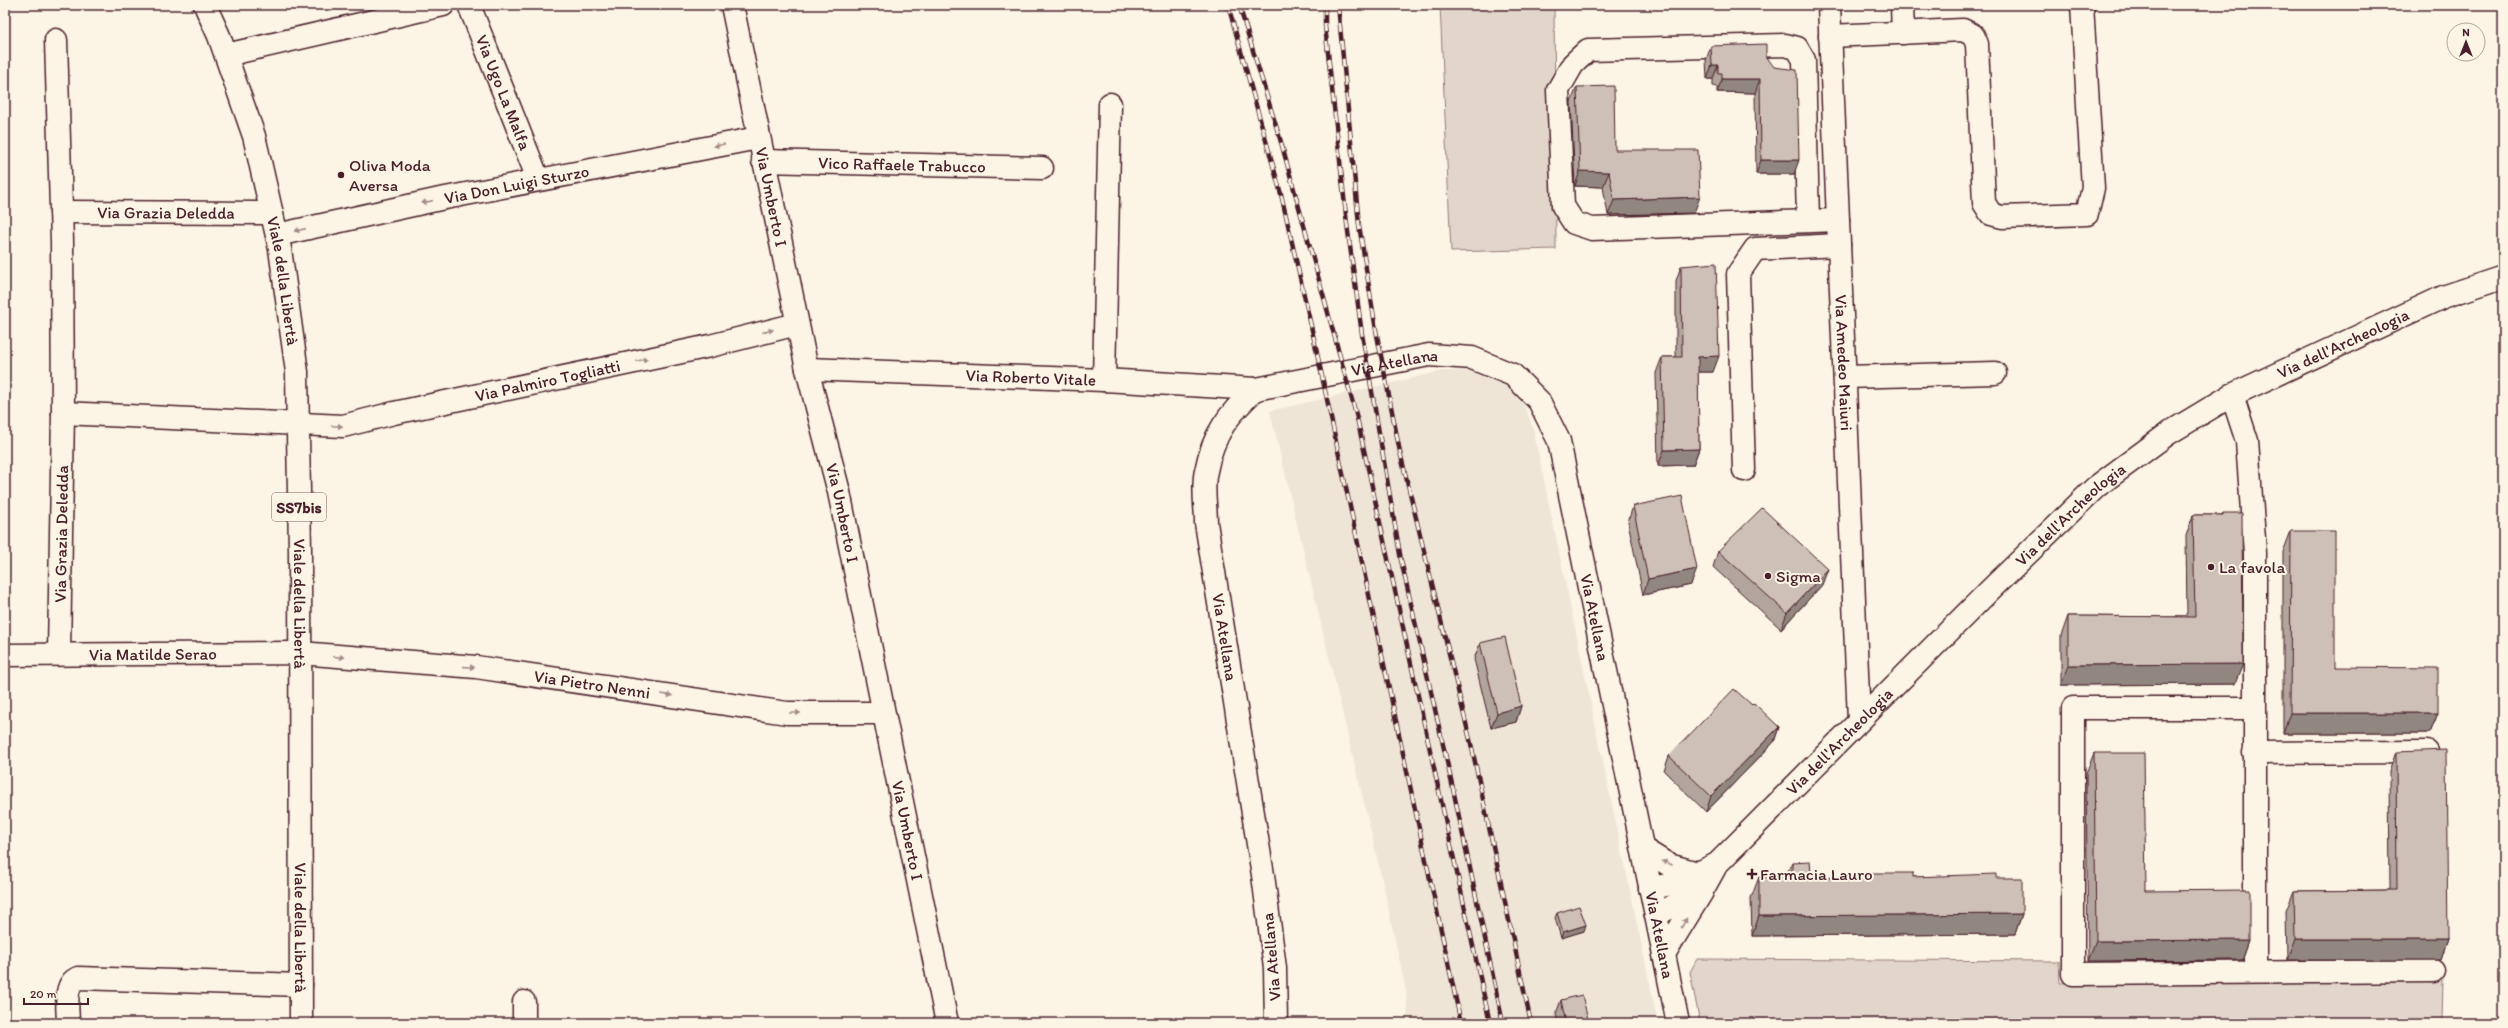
<svg xmlns="http://www.w3.org/2000/svg" width="2508" height="1028" font-family="Itim,sans-serif">
<rect width="100%" height="100%" fill="#fcf5e5"/>
<filter id="ink" filterUnits="userSpaceOnUse"><feTurbulence type="fractalNoise" baseFrequency=".025" numOctaves="2"/><feDisplacementMap in="SourceGraphic" scale="8" xChannelSelector="R" yChannelSelector="G"/><feConvolveMatrix kernelMatrix="1 2 1 2 8 2 1 2 1" color-interpolation-filters="sRGB"/></filter>
<g filter="url(#ink)">
<path fill="#eee5d7" d="M 1443,371 L 1471,371 L 1506,385 L 1524,405 L 1533,428 L 1658,1023 L 1408,1023 L 1406,991 L 1380,870 L 1270,411 Z"/>
<g fill="#e2d5ca" stroke="#967a7a">
<path d="M 1440,5 L 1554,5 L 1556,249 L 1451,252 Z"/>
<path d="M 1697,959 L 2059,961 L 2060,983 L 2443,980 L 2442,1023 L 1700,1023 L 1690,972 Z"/>
</g>
<g fill="none" stroke-linecap="round" stroke-linejoin="round">
<g stroke="#4a1f2b" stroke-width="25">
<g id="minor">
<path id="s1" d="M 469,5 L 538,179"/>
<path id="s2" d="M 1829,5 L 1859,720"/>
<path d="M 1902,5 L 1903,33"/>
<path d="M 1830,36 L 1963,30 L 1973,35 L 1977,44 L 1984,203 L 1991,214 L 2002,217 L 2087,214 L 2093,188 L 2082,5"/>
<path d="M 56,40 L 62,242 L 63,413 L 59,654"/>
<path d="M 226,55 L 443,5"/>
<path id="s3" d="M 763,161 L 1042,168"/>
<path id="s4" d="M 61,212 L 272,213"/>
<path d="M 1808,220 L 1804,60 L 1797,48 L 1785,45 L 1588,50 L 1573,64 L 1558,90 L 1563,206 L 1574,223 L 1592,229 L 1838,220"/>
<path id="s5" d="M 277,235 L 440,199 L 758,138"/>
<path id="s6" d="M 807,369 L 1104,380 L 1256,389"/>
<path d="M 1845,377 L 1995,373"/>
<path d="M 1104,380 L 1110,104"/>
<path d="M 2232,395 L 2247,441 L 2255,553 L 2255,972"/>
<path id="s7" d="M 63,413 L 343,426 L 394,413 L 710,346 L 797,324"/>
<path d="M 1744,470 L 1738,274 L 1755,249 L 1839,245"/>
<path id="s8" d="M 5,655 L 300,653 L 476,667 L 787,713 L 883,713"/>
<path d="M 2254,708 L 2073,708 L 2073,974 L 2434,971"/>
<path d="M 2254,753 L 2427,752"/>
<path d="M 1643,849 L 1669,865 L 1698,873 L 1717,864"/>
<path d="M 1650,888 L 1678,883 L 1698,873"/>
<path id="s9" d="M 1656,915 L 1702,891 L 1717,864 L 1989,591 L 2096,487 L 2169,433 L 2232,395 L 2443,297 L 2503,277"/>
<path d="M 1664,954 L 1702,892"/>
<path d="M 68,1023 C 68,1009 63,984 78,978 L 301,985"/>
<path d="M 524,1023 L 524,1002"/>
</g>
</g>
<g stroke="#4a1f2b" stroke-width="25">
<g id="major">
<path id="s10" d="M 205,5 L 219,36 L 254,136 L 280,249 L 297,372 L 300,551 L 301,1023"/>
<path id="s11" d="M 732,5 L 807,369 L 839,492 L 947,1023"/>
<path id="s12" d="M 1276,1023 L 1275,968 L 1263,875 L 1206,523 C 1206,507 1202,486 1206,471 C 1213,434 1229,413 1256,389 L 1429,355 L 1472,358 L 1513,375 L 1539,401 L 1559,441 L 1678,1023"/>
</g>
</g>
<use href="#minor" stroke="#fcf5e5" stroke-width="22"/>
<use href="#major" stroke="#fcf5e5" stroke-width="22"/>
<g stroke="#4a1f2b" stroke-width="4.5">
<g id="rail">
<path d="M 1228,5 L 1281,194 L 1314,339 L 1461,1023"/>
<path d="M 1239,5 L 1281,142 L 1357,418 L 1490,1023"/>
<path d="M 1325,5 L 1325,26 L 1347,224 L 1362,334 L 1401,560 L 1452,784 L 1503,1023"/>
<path d="M 1338,5 L 1359,225 L 1376,330 L 1400,452 L 1472,748 L 1531,1023"/>
</g>
</g>
<use href="#rail" stroke="#fcf5e5" stroke-width="3" stroke-dasharray="9" stroke-linecap="butt"/>
</g>
<g fill="#b2a59d" stroke="#4a1f2b">
<path d="M 1711,46 L 1766,56 L 1794,174 L 1756,174 L 1755,93 L 1717,92 L 1717,87 L 1713,86 L 1713,79 L 1707,79 L 1706,60 Z"/>
<path d="M 1577,87 L 1615,150 L 1694,213 L 1608,215 L 1603,187 L 1575,186 L 1571,102 Z"/>
<path d="M 1681,266 L 1713,372 L 1698,372 L 1699,449 L 1693,465 L 1658,466 L 1656,373 L 1662,357 L 1676,357 L 1676,281 Z"/>
<path d="M 1633,506 L 1691,585 L 1643,595 L 1628,522 Z"/>
<path d="M 2223,513 L 2235,684 L 2061,685 L 2061,636 L 2068,616 L 2187,617 L 2186,536 L 2193,515 L 2222,515 Z"/>
<path d="M 2291,531 L 2335,667 L 2438,713 L 2430,733 L 2283,733 L 2283,552 Z"/>
<path d="M 1718,551 L 1822,585 L 1781,629 L 1713,567 Z"/>
<path d="M 1480,643 L 1521,706 L 1516,722 L 1491,728 L 1474,659 Z"/>
<path d="M 1752,705 L 1779,727 L 1774,742 L 1706,812 L 1664,771 L 1669,756 Z"/>
<path d="M 2396,752 L 2448,939 L 2441,960 L 2287,960 L 2286,911 L 2294,891 L 2390,890 L 2389,772 Z"/>
<path d="M 2094,753 L 2146,891 L 2249,940 L 2242,960 L 2088,961 L 2086,773 Z"/>
<path d="M 1792,862 L 1811,874 L 1822,878 L 1866,877 L 1868,873 L 1913,877 L 1996,878 L 2022,914 L 2015,934 L 1752,936 L 1751,898 L 1759,877 L 1777,877 L 1778,873 L 1787,873 Z"/>
<path d="M 1557,913 L 1584,931 L 1561,938 L 1555,918 Z"/>
<path d="M 1561,1000 L 1589,1023 L 1558,1023 L 1556,1014 Z"/>
</g>
<g fill="#918680" stroke="#4a1f2b">
<path d="M 1712,65 L 1718,65 L 1713,79 L 1707,79 Z"/>
<path d="M 1722,79 L 1760,79 L 1755,93 L 1717,92 Z"/>
<path d="M 1761,160 L 1799,160 L 1794,174 L 1756,174 Z"/>
<path d="M 1580,171 L 1609,172 L 1603,187 L 1575,186 Z"/>
<path d="M 1700,197 L 1694,213 L 1608,215 L 1614,200 Z"/>
<path d="M 1719,356 L 1713,372 L 1692,372 L 1698,357 Z"/>
<path d="M 1699,449 L 1693,465 L 1658,466 L 1664,450 Z"/>
<path d="M 1697,569 L 1691,585 L 1643,595 L 1648,579 Z"/>
<path d="M 1828,569 L 1822,585 L 1781,629 L 1787,613 Z"/>
<path d="M 2243,664 L 2235,684 L 2061,685 L 2068,665 Z"/>
<path d="M 1521,706 L 1516,722 L 1491,728 L 1497,713 Z"/>
<path d="M 2290,713 L 2438,713 L 2430,733 L 2283,733 Z"/>
<path d="M 1779,727 L 1774,742 L 1706,812 L 1711,796 Z"/>
<path d="M 2022,914 L 2015,934 L 1752,936 L 1759,916 Z"/>
<path d="M 1586,925 L 1584,931 L 1561,938 L 1563,932 Z"/>
<path d="M 2295,939 L 2448,939 L 2441,960 L 2287,960 Z"/>
<path d="M 2249,940 L 2242,960 L 2088,961 L 2096,941 Z"/>
</g>
<g fill="#cfc0b7" stroke="#4a1f2b">
<path d="M 1766,44 L 1766,56 L 1774,67 L 1797,70 L 1799,160 L 1761,160 L 1760,79 L 1722,79 L 1722,73 L 1718,73 L 1718,65 L 1712,65 L 1711,46 Z"/>
<path d="M 1614,86 L 1615,150 L 1698,150 L 1700,197 L 1614,200 L 1609,172 L 1580,171 L 1577,87 Z"/>
<path d="M 1716,263 L 1719,356 L 1698,357 L 1699,449 L 1664,450 L 1662,357 L 1682,357 L 1681,266 Z"/>
<path d="M 1682,496 L 1697,569 L 1648,579 L 1633,506 Z"/>
<path d="M 1762,508 L 1828,569 L 1787,613 L 1718,551 Z"/>
<path d="M 2223,513 L 2242,513 L 2243,664 L 2068,665 L 2068,616 L 2195,617 L 2193,515 L 2223,515 Z"/>
<path d="M 2291,531 L 2335,531 L 2335,667 L 2438,668 L 2438,713 L 2290,713 Z"/>
<path d="M 1505,637 L 1521,706 L 1497,713 L 1480,643 Z"/>
<path d="M 1734,689 L 1752,705 L 1754,703 L 1779,727 L 1711,796 L 1669,756 Z"/>
<path d="M 2446,750 L 2448,939 L 2295,939 L 2294,891 L 2397,890 L 2396,752 Z"/>
<path d="M 2094,753 L 2144,753 L 2146,891 L 2249,890 L 2249,940 L 2096,941 Z"/>
<path d="M 1810,861 L 1811,874 L 1822,874 L 1822,878 L 1868,877 L 1868,873 L 1913,873 L 1913,877 L 1996,874 L 1996,878 L 2022,878 L 2022,914 L 1759,916 L 1759,877 L 1778,877 L 1778,873 L 1792,873 L 1792,862 Z"/>
<path d="M 1579,906 L 1586,925 L 1563,932 L 1557,913 Z"/>
<path d="M 1582,995 L 1589,1023 L 1566,1023 L 1561,1000 Z"/>
</g>
<defs><path id="oneway-solid" d="M-6-.8H1V-3.2L6.5 0L1 3.2V.8H-6Z"/></defs>
<g fill="#a38a88">
<use href="#oneway-solid" transform="translate(719 145) rotate(170)"/>
<use href="#oneway-solid" transform="translate(427 202) rotate(167)"/>
<use href="#oneway-solid" transform="translate(300 230) rotate(167)"/>
<use href="#oneway-solid" transform="translate(768 331) rotate(-14)"/>
<use href="#oneway-solid" transform="translate(642 360) rotate(-12)"/>
<use href="#oneway-solid" transform="translate(337 426) rotate(3)"/>
<use href="#oneway-solid" transform="translate(339 657) rotate(5)"/>
<use href="#oneway-solid" transform="translate(469 667) rotate(4)"/>
<use href="#oneway-solid" transform="translate(667 695) rotate(9)"/>
<use href="#oneway-solid" transform="translate(795 713)"/>
<use href="#oneway-solid" transform="translate(1667 863) rotate(-158)"/>
<use href="#oneway-solid" transform="translate(1684 923) rotate(-61)"/>
</g>
</g>
<g fill="#4a1f2b" stroke="#fcf5e5" stroke-width="1.5">
<circle cx="341" cy="175" r="4"/>
<circle cx="2211" cy="567" r="4"/>
<circle cx="1768" cy="576" r="4"/>
<path d="M1750 868h4v4h4v4h-4v4h-4v-4h-4v-4h4z"/>
</g>
<g text-anchor="middle" dominant-baseline="central" stroke-width="4" stroke-linejoin="round" paint-order="stroke">
<rect fill="#fcf5e5" stroke="#7f5f63" stroke-width="1" x="272" y="493" width="54" height="28" rx="3"/>
<g font-size="16" font-weight="bold" fill="#4a1f2b">
<text x="299" y="507">SS7bis</text>
</g>
<g font-size="17" fill="#4a1f2b" stroke="#fcf5e5">
<text stroke="none"><textPath href="#s1" startOffset="94">Via Ugo La Malfa</textPath></text>
<text stroke="none"><textPath href="#s3" startOffset="139">Vico Raffaele Trabucco</textPath></text>
<text stroke="none"><textPath href="#s5" startOffset="245">Via Don Luigi Sturzo</textPath></text>
<text stroke="none"><textPath href="#s11" startOffset="196">Via Umberto I</textPath></text>
<text stroke="none"><textPath href="#s4" startOffset="105">Via Grazia Deledda</textPath></text>
<text stroke="none"><textPath href="#s10" startOffset="288">Viale della Libertà</textPath></text>
<text stroke="none"><textPath href="#s9" startOffset="904">Via dell'Archeologia</textPath></text>
<text stroke="none"><textPath href="#s2" startOffset="358">Via Amedeo Maiuri</textPath></text>
<text stroke="none"><textPath href="#s12" startOffset="797">Via Atellana</textPath></text>
<text stroke="none"><textPath href="#s6" startOffset="224">Via Roberto Vitale</textPath></text>
<text stroke="none"><textPath href="#s7" startOffset="490">Via Palmiro Togliatti</textPath></text>
<text stroke="none"><textPath href="#s11" startOffset="520">Via Umberto I</textPath></text>
<text stroke="none"><textPath href="#s9" startOffset="580">Via dell'Archeologia</textPath></text>
<text transform="translate(61 534) rotate(-89)">Via Grazia Deledda</text>
<text stroke="none"><textPath href="#s10" startOffset="612">Viale della Libertà</textPath></text>
<text stroke="none"><textPath href="#s12" startOffset="1181">Via Atellana</textPath></text>
<text transform="translate(1225 637) rotate(81)">Via Atellana</text>
<text stroke="none"><textPath href="#s8" startOffset="148">Via Matilde Serao</textPath></text>
<text stroke="none"><textPath href="#s8" startOffset="589">Via Pietro Nenni</textPath></text>
<text stroke="none"><textPath href="#s9" startOffset="256">Via dell'Archeologia</textPath></text>
<text stroke="none"><textPath href="#s11" startOffset="844">Via Umberto I</textPath></text>
<text stroke="none"><textPath href="#s10" startOffset="936">Viale della Libertà</textPath></text>
<text stroke="none"><textPath href="#s12" startOffset="1505">Via Atellana</textPath></text>
<text transform="translate(1271 957) rotate(-95)">Via Atellana</text>
</g>
<g font-size="17" fill="#4a1f2b" stroke="#fcf5e5" text-anchor="start">
<text x="349" y="165">Oliva Moda<tspan x="349" dy="20">Aversa</tspan></text>
<text x="2219" y="567">La favola</text>
<text x="1776" y="576">Sigma</text>
<text x="1760" y="874">Farmacia Lauro</text>
</g>
</g>
<rect width="2508" height="1028" fill="none" stroke="#fcf5e5" stroke-width="20"/>
<rect x="10" y="10" width="2488" height="1008" fill="none" stroke="#4a1f2b" stroke-width="1.5" filter="url(#ink)"/>
<g transform="translate(2466 42)"><circle r="19" fill="#fcf5e5" stroke="#b59f9b"/>
<path d="M0-3L7 15L0 10L-7 15Z" fill="#4a1f2b"/>
<text y="-6" font-size="11" font-weight="bold" text-anchor="middle" fill="#4a1f2b">N</text>
</g>
<path d="M24 998v6h64v-6" fill="none" stroke="#4a1f2b" stroke-width="2"/>
<text x="30" y="998" font-size="12" fill="#4a1f2b" stroke="#fcf5e5" stroke-width="3" paint-order="stroke">20 m</text>
</svg>
